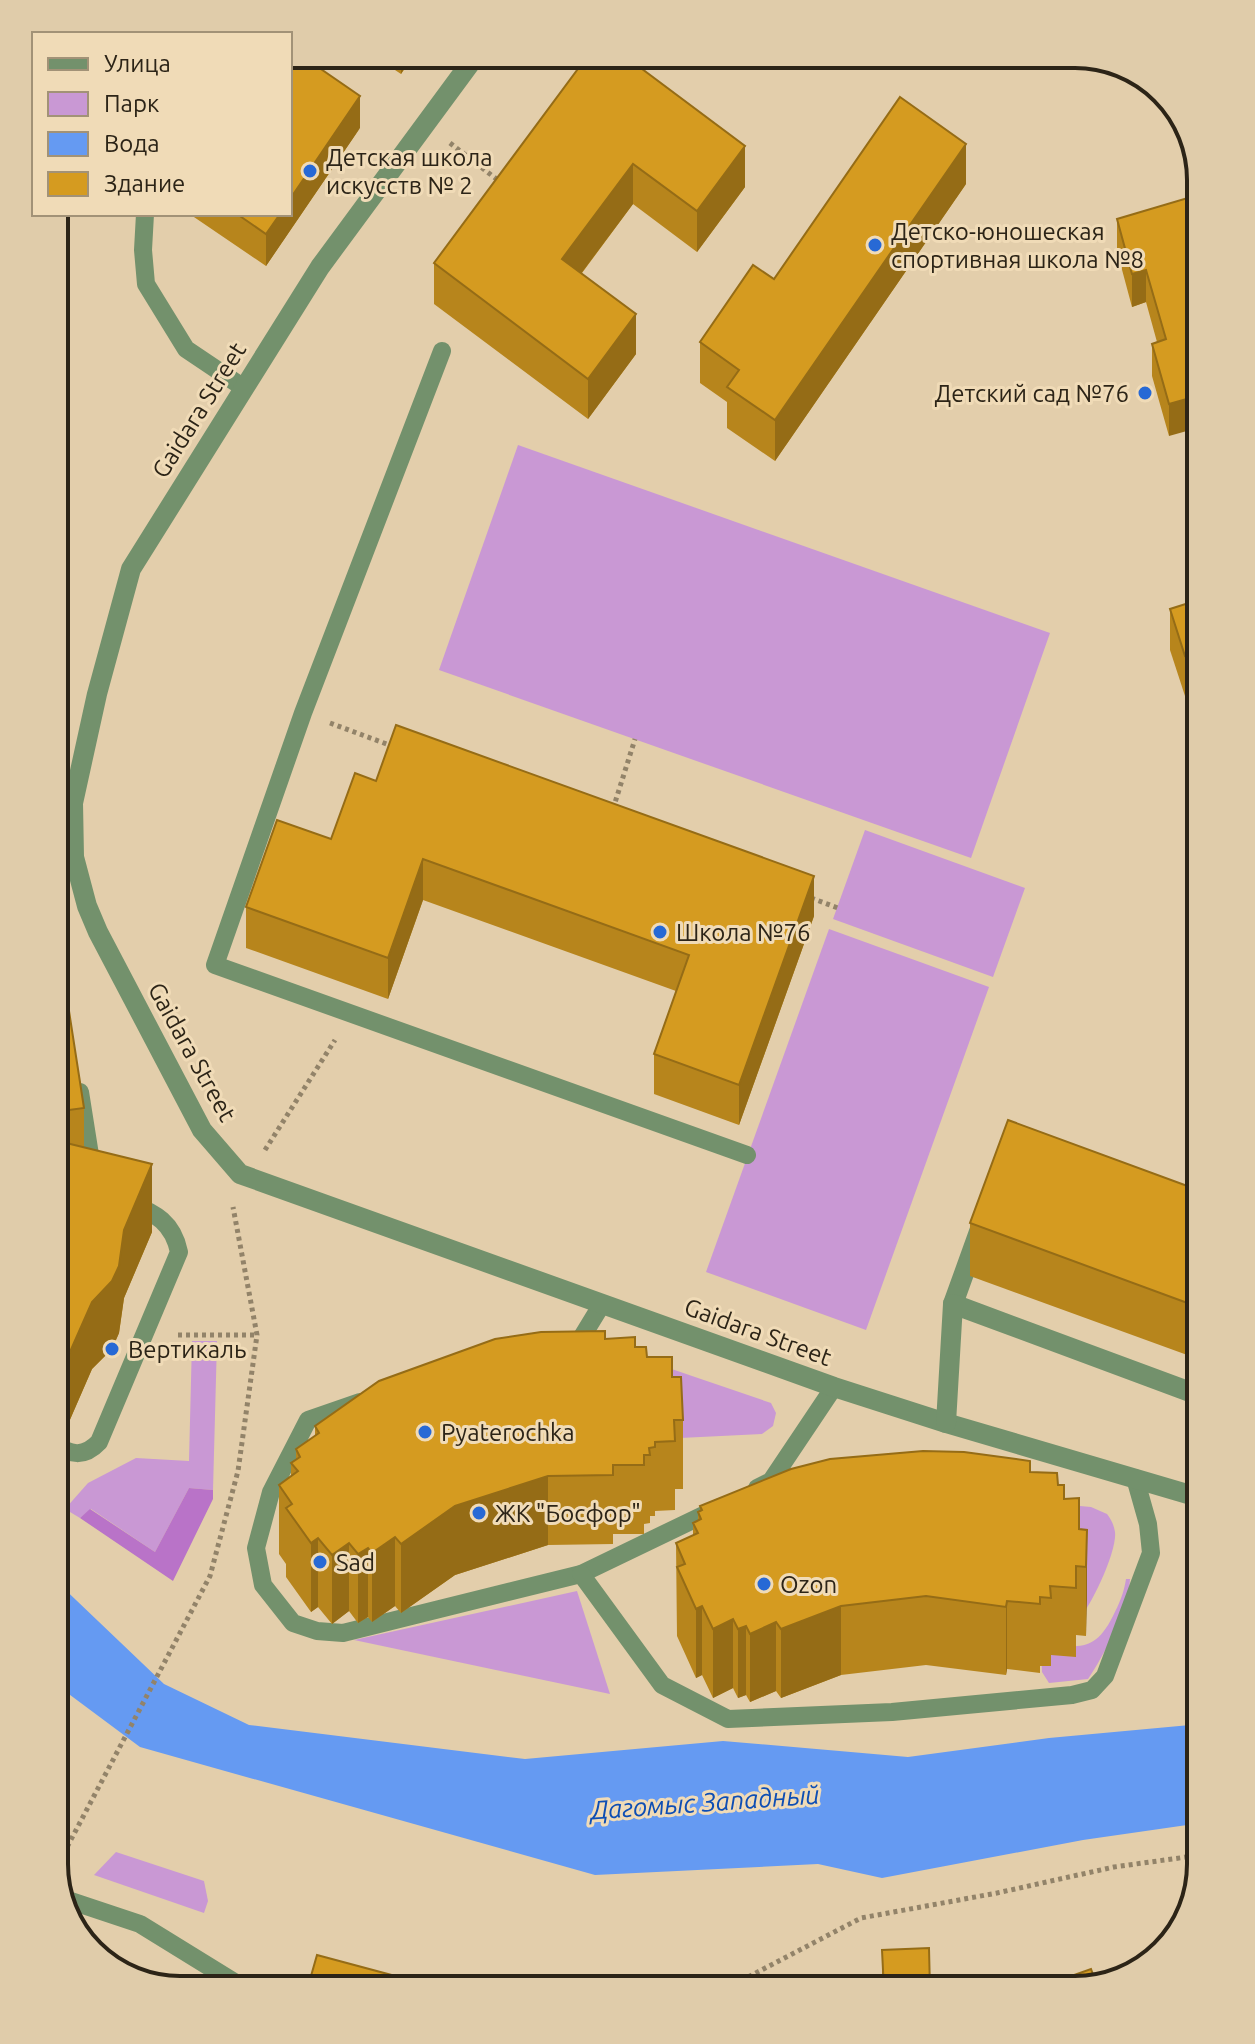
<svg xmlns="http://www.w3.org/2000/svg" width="1255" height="2044" font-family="Ubuntu,sans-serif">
<rect width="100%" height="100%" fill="#e3ceab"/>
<g fill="#c998d4">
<path d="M 518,445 L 1050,633 L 971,858 L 439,670 Z"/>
<path d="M 865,830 L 1025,888 L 993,977 L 833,919 Z"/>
<path d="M 829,929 L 989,987 L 866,1330 L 706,1272 Z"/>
<path d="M 192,1341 L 217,1341 L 213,1490 L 189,1488 L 155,1552 L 91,1509 L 80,1518 L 65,1509 L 88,1483 L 136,1458 L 189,1461 Z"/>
<path d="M 651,1362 L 771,1403 L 776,1413 L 773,1426 L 762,1434 L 680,1438 Z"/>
<path d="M 1080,1506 L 1091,1507 L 1107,1514 C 1111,1519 1114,1525 1115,1532 C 1117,1550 1095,1597 1084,1612 L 1070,1511 Z"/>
<path d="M 1126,1579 L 1130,1579 C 1129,1607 1104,1656 1088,1679 L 1049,1683 L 1042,1672 L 1041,1645 C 1078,1646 1094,1654 1113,1616 C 1119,1604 1124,1593 1126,1579 Z"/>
<path d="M 577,1591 L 610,1694 L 354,1640 Z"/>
<path d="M 116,1852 L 204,1881 L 208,1901 L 204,1913 L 94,1875 Z"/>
</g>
<path fill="#b973c8" d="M 189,1488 L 213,1490 L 213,1499 L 173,1581 L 80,1518 L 90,1509 L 155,1552 Z"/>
<path fill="#659af2" d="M 54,1579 L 164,1684 L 249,1725 L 525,1759 L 723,1741 L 908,1757 L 1049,1738 L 1201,1724 L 1201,1823 L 1083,1840 L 882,1878 L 818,1864 L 595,1875 L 140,1747 L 54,1683 Z"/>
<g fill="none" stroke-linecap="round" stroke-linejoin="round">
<g stroke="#928369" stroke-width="5" stroke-dasharray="4 4" stroke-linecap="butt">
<path d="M 450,143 L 499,181"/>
<path d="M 330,723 L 392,746"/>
<path d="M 613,809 L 635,739"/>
<path d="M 811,898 L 838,908"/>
<path d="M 265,1150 L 335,1040"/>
<path d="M 178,1335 L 257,1335"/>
<path d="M 56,1868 L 210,1576 L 238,1471 L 257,1335 L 233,1207"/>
<path d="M 739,1990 L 750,1976 L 861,1918 L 997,1893 L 1114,1867 L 1201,1855"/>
</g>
<g stroke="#73916c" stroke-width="18">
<path d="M 145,214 L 143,250 L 146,284 L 186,349 L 244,388"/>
<path d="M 442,351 L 303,713 L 215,965 L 747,1155"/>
<path d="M 54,853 L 72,829"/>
<path d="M 80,1092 L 93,1174"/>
<path d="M 569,1346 L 577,1345 L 602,1304"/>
<path d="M 360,1402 L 308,1420 L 271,1492 L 256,1548 L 263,1585 L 293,1623 L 317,1631 L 343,1633 L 581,1574 L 720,1507"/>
<path d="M 54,1444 C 70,1455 84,1458 99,1442 L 179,1252 C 173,1223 156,1213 129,1203"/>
<path d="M 757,1488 L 771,1481 L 834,1387"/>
<path d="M 581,1574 L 662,1685 L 728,1719 L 892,1712 L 1072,1695 L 1092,1690 L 1105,1676 L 1151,1553 L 1148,1524 L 1135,1478"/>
<path d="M 62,1898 L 140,1924 L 247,1990"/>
</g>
<g stroke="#73916c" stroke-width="20">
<path d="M 477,54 L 320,267 L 131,569 L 97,694 L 73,803 L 74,857 L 87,906 L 98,932 L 202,1130 L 240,1174 L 834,1387 L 946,1423 L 1201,1498"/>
<path d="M 953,1304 L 980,1229"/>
<path d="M 946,1423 L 953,1304 L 1201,1396"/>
</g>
</g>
<g fill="#b7851c">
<path d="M 371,54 L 414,54 L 401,74 Z"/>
<path d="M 589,54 L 745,187 L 697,252 L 633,204 L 582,273 L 636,354 L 588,419 L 434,304 L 434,263 Z"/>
<path d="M 360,128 L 266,266 L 191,215 L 290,214 Z"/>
<path d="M 966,184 L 775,461 L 727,428 L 727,402 L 700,383 L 700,342 L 774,279 Z"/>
<path d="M 1201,194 L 1169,436 L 1152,376 L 1152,344 L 1157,342 L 1146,302 L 1132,307 L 1117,251 L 1117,219 Z"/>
<path d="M 1201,599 L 1185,696 L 1170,650 L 1170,609 Z"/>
<path d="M 376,781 L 814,916 L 739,1125 L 654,1094 L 654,1054 L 676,991 L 423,900 L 388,999 L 246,948 L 246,907 L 331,839 Z"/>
<path d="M 54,914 L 84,1108 L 84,1148 L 152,1232 L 124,1298 L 119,1333 L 112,1349 L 92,1369 L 62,1438 L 54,1432 Z"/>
<path d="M 1201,1191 L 1201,1360 L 970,1276 L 970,1223 Z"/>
<path d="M 605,1339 L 635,1347 L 672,1377 L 683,1420 L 683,1489 L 675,1489 L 675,1510 L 655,1511 L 655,1516 L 650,1516 L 650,1523 L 644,1524 L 644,1534 L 613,1534 L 613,1544 L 548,1545 L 455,1575 L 401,1613 L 395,1606 L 372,1622 L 368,1617 L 358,1623 L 349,1611 L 332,1624 L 318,1607 L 311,1612 L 286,1577 L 286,1564 L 279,1554 L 279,1485 L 291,1476 L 291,1463 L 296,1460 L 296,1449 L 315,1436 L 315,1426 Z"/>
<path d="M 1030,1472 L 1058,1485 L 1079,1529 L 1087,1530 L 1086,1636 L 1076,1635 L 1076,1657 L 1051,1655 L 1051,1666 L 1040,1666 L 1040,1673 L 1007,1669 L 1006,1675 L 926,1665 L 841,1675 L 781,1698 L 776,1691 L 750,1702 L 746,1695 L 738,1698 L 733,1688 L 713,1698 L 702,1675 L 696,1678 L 677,1636 L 676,1543 L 693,1535 L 693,1523 L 698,1521 L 698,1512 L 700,1511 L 700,1506 Z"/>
<path d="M 882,1950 L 930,1990 L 882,1990 Z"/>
</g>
<g fill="#956c16">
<path d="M 401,54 L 414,54 L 401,74 Z"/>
<path d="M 360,96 L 360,128 L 266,266 L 266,234 L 280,214 L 290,214 L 290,199 Z"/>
<path d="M 966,144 L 966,184 L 775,461 L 775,420 Z"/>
<path d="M 745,146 L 745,187 L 697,252 L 697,211 Z"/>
<path d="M 633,164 L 633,204 L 562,299 L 562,259 Z"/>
<path d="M 1146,270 L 1146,302 L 1132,307 L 1132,274 Z"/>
<path d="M 636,314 L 636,354 L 588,419 L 588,379 Z"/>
<path d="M 1201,395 L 1201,427 L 1169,436 L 1169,404 Z"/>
<path d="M 1201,651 L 1201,691 L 1185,696 L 1185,656 Z"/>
<path d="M 423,859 L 423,900 L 388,999 L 388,958 Z"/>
<path d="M 814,876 L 814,916 L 739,1125 L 739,1085 Z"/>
<path d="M 152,1164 L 152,1232 L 124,1298 L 119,1333 L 112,1349 L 92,1369 L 62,1438 L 62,1370 Z"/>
<path d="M 548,1476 L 548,1545 L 455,1575 L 401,1613 L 401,1544 L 455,1506 Z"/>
<path d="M 1087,1530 L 1087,1599 L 1086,1636 L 1086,1567 Z"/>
<path d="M 395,1537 L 395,1606 L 372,1622 L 372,1553 Z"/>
<path d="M 318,1538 L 318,1607 L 311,1612 L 311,1543 Z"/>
<path d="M 349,1543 L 349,1611 L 332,1624 L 332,1555 Z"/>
<path d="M 368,1548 L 368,1617 L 358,1623 L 358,1554 Z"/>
<path d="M 1007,1601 L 1007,1669 L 1006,1675 L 1006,1607 Z"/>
<path d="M 702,1606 L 702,1675 L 696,1678 L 696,1609 Z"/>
<path d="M 841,1606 L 841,1675 L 781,1698 L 781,1629 Z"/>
<path d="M 733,1619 L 733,1688 L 713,1698 L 713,1629 Z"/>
<path d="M 776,1622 L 776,1691 L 750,1702 L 750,1634 Z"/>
<path d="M 746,1626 L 746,1695 L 738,1698 L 738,1629 Z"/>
</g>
<g fill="#d59b20" stroke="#956c16" stroke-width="2">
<path d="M 290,54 L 299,54 L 360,96 L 290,199 Z"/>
<path d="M 589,54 L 622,54 L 745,146 L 697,211 L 633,164 L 562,259 L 636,314 L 588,379 L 434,263 Z"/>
<path d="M 900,97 L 966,144 L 775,420 L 727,387 L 739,370 L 700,342 L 753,265 L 774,279 Z"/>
<path d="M 1201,194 L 1201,395 L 1169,404 L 1152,344 L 1166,339 L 1146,270 L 1132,274 L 1117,219 Z"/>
<path d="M 237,214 L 280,214 L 266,234 Z"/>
<path d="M 1201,599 L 1201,651 L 1185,656 L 1170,609 Z"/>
<path d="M 396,725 L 814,876 L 739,1085 L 654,1054 L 689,955 L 423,859 L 388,958 L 246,907 L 277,820 L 331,839 L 355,773 L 376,781 Z"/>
<path d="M 54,914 L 84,1108 L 54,1112 Z"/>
<path d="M 1008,1120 L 1201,1191 L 1201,1308 L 970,1223 Z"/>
<path d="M 54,1140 L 152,1164 L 124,1230 L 119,1266 L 112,1281 L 92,1302 L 62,1370 L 54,1365 Z"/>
<path d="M 605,1331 L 605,1339 L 635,1337 L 635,1347 L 646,1347 L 647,1357 L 672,1357 L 672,1377 L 681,1377 L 683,1420 L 674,1420 L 675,1441 L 655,1442 L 655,1447 L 649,1448 L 650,1455 L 644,1455 L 644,1465 L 613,1465 L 613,1475 L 548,1476 L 455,1506 L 401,1544 L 395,1537 L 372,1553 L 368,1548 L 358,1554 L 349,1543 L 332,1555 L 318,1538 L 311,1543 L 286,1508 L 292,1504 L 279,1485 L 298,1471 L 291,1463 L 300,1457 L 296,1449 L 319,1433 L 315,1426 L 379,1381 L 495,1339 L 541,1332 Z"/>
<path d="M 923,1451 L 964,1452 L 1030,1461 L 1030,1472 L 1057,1473 L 1058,1485 L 1064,1485 L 1064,1499 L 1079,1498 L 1079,1529 L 1087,1530 L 1086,1567 L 1076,1566 L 1076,1588 L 1050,1586 L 1051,1598 L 1040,1597 L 1040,1604 L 1007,1601 L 1006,1607 L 926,1596 L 841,1606 L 781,1629 L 776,1622 L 750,1634 L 746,1626 L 738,1629 L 733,1619 L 713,1629 L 702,1606 L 696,1609 L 677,1567 L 685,1564 L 676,1543 L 698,1533 L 693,1523 L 701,1519 L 698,1512 L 702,1510 L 700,1506 L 791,1469 L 830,1459 Z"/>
<path d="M 929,1948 L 930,1990 L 884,1990 L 882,1950 Z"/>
<path d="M 317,1955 L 440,1988 L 439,1990 L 307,1990 Z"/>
<path d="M 1091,1969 L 1097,1985 L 1075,1990 L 1038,1990 L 1037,1988 Z"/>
</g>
<g fill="#2769d5" stroke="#f0dbb7" stroke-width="3">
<circle cx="310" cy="171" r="8"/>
<circle cx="875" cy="245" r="8"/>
<circle cx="1145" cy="393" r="8"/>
<circle cx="660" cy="932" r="8"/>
<circle cx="112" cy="1349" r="8"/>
<circle cx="425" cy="1432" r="8"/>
<circle cx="479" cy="1513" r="8"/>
<circle cx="320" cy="1562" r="8"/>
<circle cx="764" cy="1584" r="8"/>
</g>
<g text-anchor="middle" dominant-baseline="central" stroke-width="6" stroke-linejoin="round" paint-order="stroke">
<g font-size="24" fill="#2c2417" stroke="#f0dbb7" text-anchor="start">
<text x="326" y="157">Детская школа<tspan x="326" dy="28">искусств № 2</tspan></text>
<text x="891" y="231">Детско-юношеская<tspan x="891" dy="28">спортивная школа №8</tspan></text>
<text x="1129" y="393" text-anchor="end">Детский сад №76</text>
<text x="676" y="932">Школа №76</text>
<text x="128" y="1349">Вертикаль</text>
<text x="441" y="1432">Pyaterochka</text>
<text x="495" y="1513">ЖК "Босфор"</text>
<text x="336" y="1562">Sad</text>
<text x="780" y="1584">Ozon</text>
</g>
<g font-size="24" fill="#2c2417" stroke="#f0dbb7">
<text transform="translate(199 410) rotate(-58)">Gaidara Street</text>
<text transform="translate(192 1052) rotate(61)">Gaidara Street</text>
<text transform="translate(758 1332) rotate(20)">Gaidara Street</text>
</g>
<g font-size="26" font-style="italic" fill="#0e4eb4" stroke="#f0dbb7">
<text transform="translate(705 1802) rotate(-4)">Дагомыс Западный</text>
</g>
</g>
<path d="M0 0H1255V2044H0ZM180 68H1075A112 112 0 0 1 1187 180V1864A112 112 0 0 1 1075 1976H180A112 112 0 0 1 68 1864V180A112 112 0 0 1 180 68Z" fill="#e0ccaa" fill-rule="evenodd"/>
<path fill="none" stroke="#2c2417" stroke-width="4" d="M180 68H1075A112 112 0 0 1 1187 180V1864A112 112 0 0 1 1075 1976H180A112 112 0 0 1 68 1864V180A112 112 0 0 1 180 68Z"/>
<rect x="32" y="32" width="260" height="184" fill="#f0dbb7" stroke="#a29277" stroke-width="2"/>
<rect x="48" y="58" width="40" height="12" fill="#73916c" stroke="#a29277" stroke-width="2"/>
<text x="104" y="72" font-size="24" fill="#2c2417">Улица</text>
<rect x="48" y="92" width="40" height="24" fill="#c998d4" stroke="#a29277" stroke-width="2"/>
<text x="104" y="112" font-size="24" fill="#2c2417">Парк</text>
<rect x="48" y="132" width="40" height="24" fill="#659af2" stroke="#a29277" stroke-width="2"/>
<text x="104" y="152" font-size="24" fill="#2c2417">Вода</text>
<rect x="48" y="172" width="40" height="24" fill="#d59b20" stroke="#a29277" stroke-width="2"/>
<text x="104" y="192" font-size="24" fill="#2c2417">Здание</text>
</svg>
